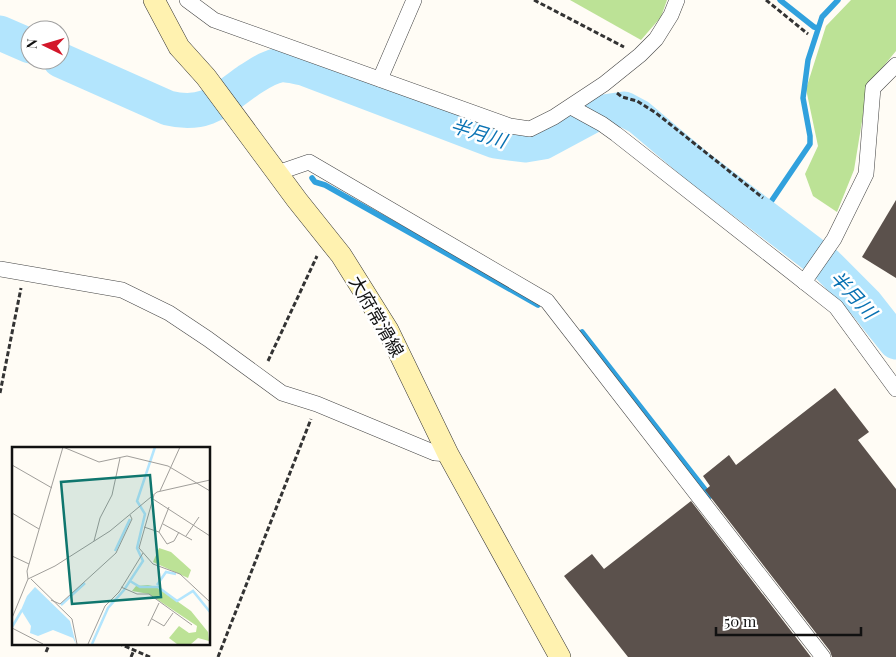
<svg xmlns="http://www.w3.org/2000/svg" width="896" height="657" font-family="'Playfair Display','Noto Sans JP',serif">
<rect width="100%" height="100%" fill="#fffcf5"/>
<g fill="#bce296">
<path d="M 570,0 L 667,0 L 661,17 L 641,40 Z"/>
<path d="M 851,0 L 896,0 L 896,51 L 868,85 L 854,170 L 837,212 L 813,196 L 805,174 L 818,146 L 806,89 L 826,26 Z"/>
</g>
<g fill="none" stroke-linecap="round" stroke-linejoin="round">
<g stroke="#31a1dd" stroke-width="5.5">
<path d="M 780,0 L 814,27 L 818,28"/>
<path d="M 312,178 L 315,182 L 325,185 L 538,305"/>
<path d="M 762,215 L 810,144 L 810,136 L 803,98 L 808,60 L 822,17 L 838,0"/>
<path d="M 582,332 L 710,496"/>
</g>
<g stroke="#b3e5fd" stroke-width="35">
<path d="M 0,33 L 30,46"/>
<path d="M 60,60 L 168,108 C 205,117 220,101 249,80 C 259,74 268,67 280,65 C 287,64 296,67 303,68 L 495,141 L 525,145 L 543,142 L 597,113 L 624,109 L 639,117 L 697,166 L 827,265 L 865,303 L 896,342"/>
</g>
</g>
<g fill="#5b514c">
<path d="M 896,200 L 896,278 L 862,257 Z"/>
<path d="M 835,388 L 869,432 L 858,440 L 896,489 L 896,657 L 832,657 L 830,651 L 705,490 L 710,486 L 703,476 L 729,455 L 736,465 Z"/>
<path d="M 691,501 L 811,657 L 628,657 L 564,576 L 592,554 L 604,569 Z"/>
</g>
<g fill="none" stroke-linecap="round" stroke-linejoin="round">
<g stroke="#444" stroke-width="16">
<g id="street">
<path d="M 187,0 L 214,20 L 510,126 L 530,129 L 554,117 L 604,84 L 640,55 L 656,39 L 671,15 L 677,0"/>
<path d="M 380,79 L 414,0"/>
<path d="M 571,107 L 602,124 L 616,134 L 836,307 L 896,389"/>
<path d="M 277,173 L 309,162 L 547,301 L 823,657"/>
<path d="M 0,269 L 122,290 L 169,313 L 208,339 L 282,393 L 317,404 L 435,453 L 448,454"/>
<path d="M 804,282 L 834,239 L 866,174 L 873,88 L 896,65"/>
</g>
</g>
<g stroke="#333" stroke-width="22">
<path id="secondary" d="M 154,0 L 179,47 L 206,77 L 297,200 L 341,255 L 388,330 L 448,454 L 560,657"/>
</g>
<g stroke="#333" stroke-width="3" stroke-dasharray="5 2.5" stroke-linecap="butt">
<path d="M 534,0 L 624,47"/>
<path d="M 766,0 L 808,34"/>
<path d="M 617,93 L 622,97 L 637,101 L 656,113 L 763,198"/>
<path d="M 268,361 L 317,256"/>
<path d="M 0,393 L 21,288"/>
<path d="M 118,643 L 150,657"/>
<path d="M 46,652 L 50,643"/>
<path d="M 131,657 L 134,650"/>
<path d="M 218,657 L 311,419"/>
</g>
<use href="#street" stroke="#fff" stroke-width="15"/>
<use href="#secondary" stroke="#fff2b0" stroke-width="21"/>
</g>
<g text-anchor="middle" dominant-baseline="central" stroke-width="5" stroke-linejoin="round" paint-order="stroke">
<g font-size="18" fill="#111" stroke="#fff">
<text transform="translate(377 316) rotate(60)">大府常滑線</text>
</g>
<g font-size="19" font-style="italic" fill="#0972b3" stroke="#fff">
<text transform="translate(479 132) rotate(17)">半月川</text>
<text transform="translate(854 294) rotate(47)">半月川</text>
</g>
</g>
<g transform="translate(12 447)">
<rect width="198" height="198" fill="#fffcf5"/>
<path d="M 147,101 L 159,105 L 179,123 L 176,131 L 141,115 ZM 136,138 L 145,140 L 179,164 L 196,185 L 197,194 L 186,191 L 179,197 L 165,197 L 157,191 L 167,179 L 177,186 L 184,185 L 185,179 L 137,147 L 120,144 L 124,139 Z" fill="#bce296"/>
<path d="M 23,140 L 58,174 L 64,197 L 61,191 L 41,183 L 26,189 L 18,186 L 19,179 L 9,163 L 15,149 Z" fill="#b3e5fd"/>
<path fill="none" stroke="#b3e5fd" stroke-width="2.5" d="M 103,104 L 118,72M 118,134 L 128,140 L 146,140 L 165,154 L 181,144 L 198,165M 145,138 L 154,125 L 164,127M 49,158 L 73,136M 0,180 L 10,163M 80,197 L 96,161 L 112,143 L 131,114 L 125,101 L 133,67 L 125,54 L 143,0"/>
<path fill="none" stroke="#a09e9a" stroke-width="1" d="M 51,0 L 87,15 L 115,9 L 156,19 L 198,44M 0,18 L 40,41M 148,44 L 168,0M 142,48 L 127,101 L 141,117 L 168,127 L 198,155M 141,52 L 198,89M 0,66 L 27,82M 151,77 L 180,93M 132,80 L 147,85 L 157,60M 147,85 L 155,97 L 162,94 L 167,85M 174,89 L 187,70M 82,94 L 88,71 L 100,48 L 108,11M 0,109 L 17,117M 16,132 L 15,124 L 51,0M 19,132 L 60,172 L 65,197M 109,140 L 125,147 L 137,147 L 180,178M 39,153 L 48,157 L 104,106 L 120,72 L 118,68M 0,171 L 16,132 L 43,119 L 98,84 L 145,45 L 198,33M 140,172 L 152,179 L 161,166M 136,179 L 147,156M 0,181 L 31,197M 76,197 L 93,159 L 107,145 L 131,106"/>
<path fill="#0f766e" fill-opacity="0.15" stroke="#0f766e" stroke-width="2.5" d="M 138,28 L 149,150 L 60,157 L 49,35 Z"/>
<rect width="198" height="198" fill="none" stroke="#111" stroke-width="2.5"/>
</g>
<g transform="translate(45 45) rotate(275)"><circle r="24" fill="#ffffff" stroke="#a0a0a0"/>
<path d="M0-4L9 19L0 12L-9 19Z" fill="#d3172a"/>
<text y="-8" font-size="14" font-weight="bold" text-anchor="middle" fill="#111111">N</text>
</g>
<path d="M716 627v8h145v-8" fill="none" stroke="#111111" stroke-width="2.5"/>
<text x="724" y="627" font-size="15" fill="#111111" stroke="#ffffff" stroke-width="4" paint-order="stroke">50 m</text>
</svg>
